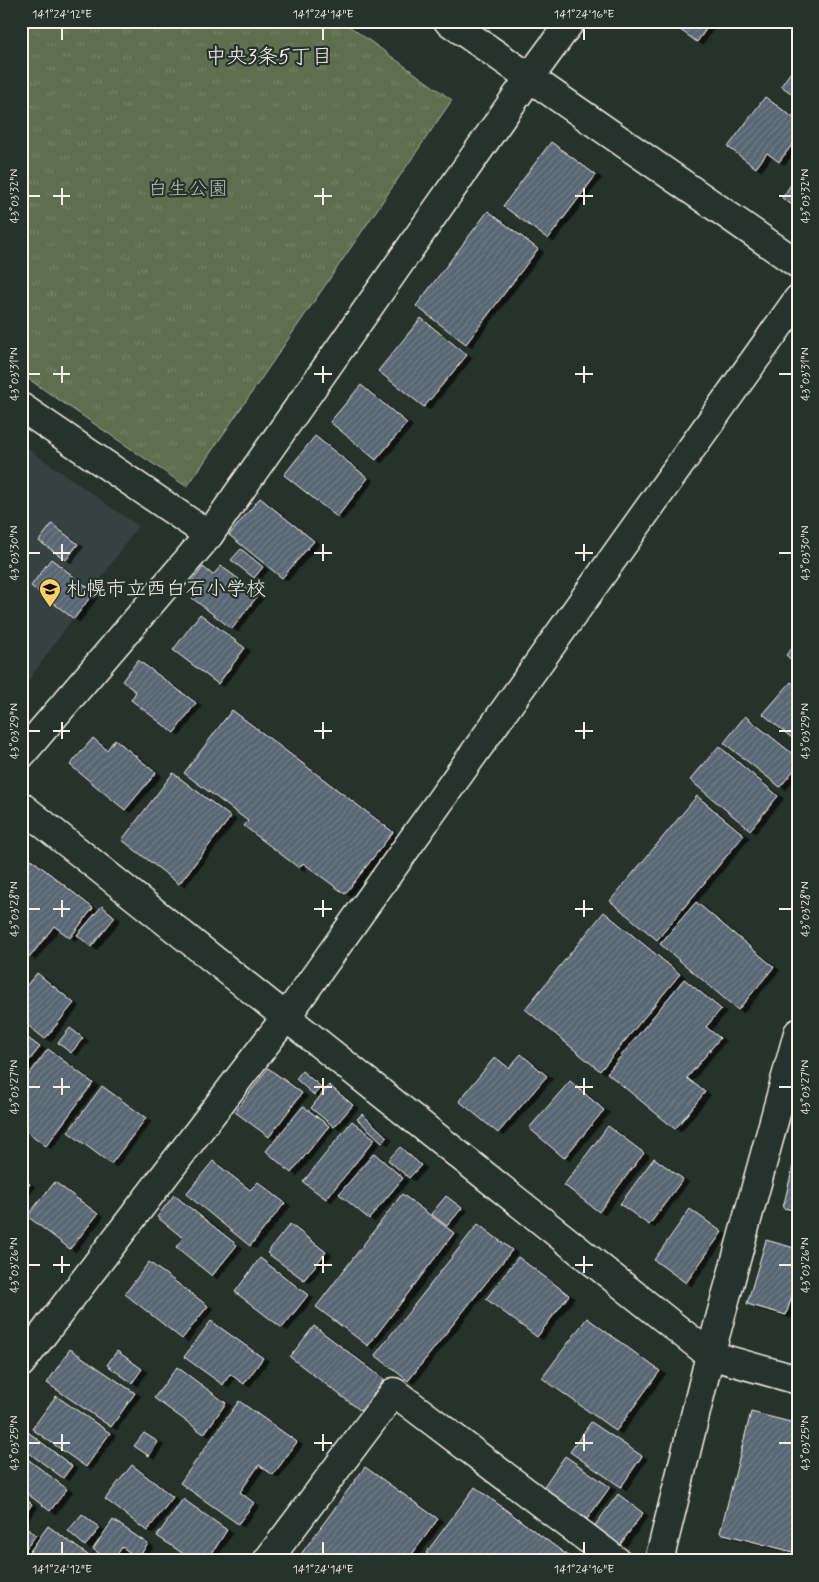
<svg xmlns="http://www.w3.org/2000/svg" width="819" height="1582" font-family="Mynerve,'Klee One',sans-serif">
<defs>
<pattern id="park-tufts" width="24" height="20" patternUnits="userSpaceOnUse" patternTransform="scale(1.25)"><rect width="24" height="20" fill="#5e6e50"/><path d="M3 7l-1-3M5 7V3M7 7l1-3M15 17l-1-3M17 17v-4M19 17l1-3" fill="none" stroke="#768369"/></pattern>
<pattern id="building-hatch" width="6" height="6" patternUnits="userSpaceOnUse" patternTransform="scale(1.25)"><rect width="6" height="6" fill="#596673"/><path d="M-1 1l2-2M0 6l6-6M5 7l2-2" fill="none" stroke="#717c87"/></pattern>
<filter id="shadow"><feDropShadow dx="5.5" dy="3" stdDeviation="0" flood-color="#0009"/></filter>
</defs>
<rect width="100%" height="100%" fill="#26332d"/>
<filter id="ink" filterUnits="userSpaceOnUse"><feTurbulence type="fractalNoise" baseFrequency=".02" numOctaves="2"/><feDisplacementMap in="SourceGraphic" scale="10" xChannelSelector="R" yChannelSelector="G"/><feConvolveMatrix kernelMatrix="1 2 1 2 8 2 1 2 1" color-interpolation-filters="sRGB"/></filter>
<g filter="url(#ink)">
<path fill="#354242" d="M 21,444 L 138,526 L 21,691 Z"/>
<path fill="url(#park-tufts)" stroke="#a9b09c" d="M 21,21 L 342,21 L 452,100 L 187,487 L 21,374 Z"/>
<g fill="url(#building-hatch)" stroke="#f4f1e8" filter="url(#shadow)">
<path d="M 668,21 L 712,21 L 697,42 Z"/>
<path d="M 798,62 L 798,98 L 781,86 Z"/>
<path d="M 765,97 L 798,121 L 798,137 L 779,162 L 767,153 L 756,168 L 728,147 Z"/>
<path d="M 551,142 L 596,175 L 548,239 L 503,206 Z"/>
<path d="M 798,174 L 798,209 L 782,198 Z"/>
<path d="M 488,211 L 538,249 L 466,344 L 416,306 Z"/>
<path d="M 421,318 L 467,355 L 424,407 L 378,371 Z"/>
<path d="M 361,385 L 407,423 L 376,460 L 330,422 Z"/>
<path d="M 315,436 L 368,478 L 337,517 L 284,475 Z"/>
<path d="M 260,498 L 314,541 L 282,578 L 229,535 Z"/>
<path d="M 52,524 L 78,544 L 66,560 L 39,541 Z"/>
<path d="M 241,549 L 263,567 L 254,578 L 231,560 Z"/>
<path d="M 51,559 L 94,592 L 74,619 L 31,586 Z"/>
<path d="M 221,566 L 259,594 L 232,629 L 192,598 L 200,587 L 192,581 L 203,567 L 213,575 Z"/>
<path d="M 200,614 L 245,648 L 218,684 L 173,650 Z"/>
<path d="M 798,642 L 798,666 L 786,655 Z"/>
<path d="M 138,660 L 196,703 L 174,733 L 131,700 L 136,692 L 122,681 Z"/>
<path d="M 791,682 L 798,687 L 798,743 L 763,714 Z"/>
<path d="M 232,710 L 393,832 L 345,894 L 303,863 L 299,868 L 244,826 L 248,821 L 184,773 Z"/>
<path d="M 745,716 L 798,758 L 798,765 L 780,787 L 724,743 Z"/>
<path d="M 93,738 L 107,750 L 115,739 L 156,773 L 125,810 L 70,765 Z"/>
<path d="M 719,746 L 778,796 L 750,830 L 690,780 Z"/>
<path d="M 173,773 L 231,817 L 179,884 L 122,840 Z"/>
<path d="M 697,796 L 744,835 L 657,940 L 610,901 Z"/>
<path d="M 21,851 L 93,908 L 70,938 L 54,926 L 30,957 L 21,951 Z"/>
<path d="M 696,902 L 774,967 L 738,1010 L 660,944 Z"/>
<path d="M 102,906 L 115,917 L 91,947 L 77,935 Z"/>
<path d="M 604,912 L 680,974 L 600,1071 L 525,1009 Z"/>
<path d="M 37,973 L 74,1003 L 45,1039 L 21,1020 L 21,992 Z"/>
<path d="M 684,979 L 721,1009 L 706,1027 L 720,1038 L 687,1078 L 705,1092 L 675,1129 L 607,1073 Z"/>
<path d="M 70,1028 L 83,1038 L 71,1053 L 58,1043 Z"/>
<path d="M 21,1033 L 40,1047 L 21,1071 Z"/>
<path d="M 48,1049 L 93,1083 L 46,1146 L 21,1127 L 21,1085 Z"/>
<path d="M 521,1054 L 547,1076 L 498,1133 L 459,1101 L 495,1057 L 509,1068 Z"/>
<path d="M 268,1068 L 302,1093 L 269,1137 L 235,1112 Z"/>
<path d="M 302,1071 L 321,1087 L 314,1095 L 296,1079 Z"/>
<path d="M 570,1081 L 604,1110 L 564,1158 L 529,1128 Z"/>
<path d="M 329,1085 L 353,1105 L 334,1127 L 311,1108 Z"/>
<path d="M 102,1086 L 146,1118 L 111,1164 L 68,1132 Z"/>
<path d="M 303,1106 L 329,1126 L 291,1173 L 266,1151 Z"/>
<path d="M 362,1114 L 387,1137 L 382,1142 L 357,1119 Z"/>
<path d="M 352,1121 L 375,1139 L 326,1199 L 303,1182 Z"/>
<path d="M 608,1126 L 644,1153 L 599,1212 L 564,1185 Z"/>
<path d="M 400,1147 L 421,1165 L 409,1178 L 388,1160 Z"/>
<path d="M 374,1153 L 403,1178 L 369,1219 L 339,1194 Z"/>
<path d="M 654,1158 L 683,1179 L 649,1225 L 620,1204 Z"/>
<path d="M 213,1161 L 250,1190 L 258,1182 L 285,1203 L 250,1246 L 186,1194 Z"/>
<path d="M 794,1162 L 798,1163 L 798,1211 L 783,1208 Z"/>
<path d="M 21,1178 L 30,1184 L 21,1196 Z"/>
<path d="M 55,1182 L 98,1214 L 70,1249 L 27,1216 Z"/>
<path d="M 402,1194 L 454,1233 L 368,1346 L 316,1307 Z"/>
<path d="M 174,1195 L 237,1245 L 212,1276 L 176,1247 L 183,1238 L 157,1217 Z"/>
<path d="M 446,1196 L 462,1208 L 447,1226 L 431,1214 Z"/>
<path d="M 690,1209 L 722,1232 L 686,1283 L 654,1260 Z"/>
<path d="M 290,1224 L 326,1252 L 304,1280 L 267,1253 Z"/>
<path d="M 478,1224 L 512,1250 L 408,1381 L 375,1355 Z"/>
<path d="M 766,1240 L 798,1249 L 798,1275 L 786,1315 L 747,1304 Z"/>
<path d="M 518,1257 L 569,1295 L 537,1337 L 486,1299 Z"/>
<path d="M 260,1258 L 308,1295 L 282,1328 L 235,1292 Z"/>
<path d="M 149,1262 L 208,1306 L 182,1339 L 125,1294 Z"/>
<path d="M 587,1318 L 660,1371 L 616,1431 L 542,1378 Z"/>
<path d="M 211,1321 L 263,1358 L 244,1384 L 230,1374 L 223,1385 L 184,1357 Z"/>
<path d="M 314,1326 L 393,1386 L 369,1417 L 290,1357 Z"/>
<path d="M 70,1349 L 135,1393 L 111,1427 L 47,1383 Z"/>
<path d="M 117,1351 L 142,1369 L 132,1383 L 107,1365 Z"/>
<path d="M 177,1367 L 226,1403 L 204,1434 L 154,1398 Z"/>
<path d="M 56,1396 L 110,1433 L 86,1467 L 32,1429 Z"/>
<path d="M 239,1401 L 297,1442 L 273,1475 L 259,1465 L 240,1492 L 254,1503 L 238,1524 L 180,1483 Z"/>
<path d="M 751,1412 L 798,1424 L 797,1553 L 720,1533 Z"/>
<path d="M 591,1422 L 642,1456 L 621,1487 L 570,1452 Z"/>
<path d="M 23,1428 L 72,1466 L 63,1478 L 21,1447 L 21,1431 Z"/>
<path d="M 144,1433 L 158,1442 L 149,1456 L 134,1446 Z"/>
<path d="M 21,1454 L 67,1489 L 50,1511 L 21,1489 Z"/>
<path d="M 565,1456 L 610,1487 L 587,1519 L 542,1489 Z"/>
<path d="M 132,1465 L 173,1497 L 147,1531 L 105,1499 Z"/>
<path d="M 365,1467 L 438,1519 L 407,1561 L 296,1561 Z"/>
<path d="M 475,1487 L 575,1561 L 437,1561 L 426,1553 Z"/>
<path d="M 618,1494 L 643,1513 L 619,1546 L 593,1528 Z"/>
<path d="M 21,1496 L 32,1504 L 21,1520 Z"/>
<path d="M 183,1499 L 227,1530 L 207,1561 L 194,1561 L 157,1536 Z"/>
<path d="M 82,1514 L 100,1528 L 85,1546 L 68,1531 Z"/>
<path d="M 113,1520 L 148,1544 L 138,1558 L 122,1547 L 113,1561 L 110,1561 L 93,1549 Z"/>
<path d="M 21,1525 L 36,1535 L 21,1555 Z"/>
<path d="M 48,1526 L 96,1561 L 23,1561 Z"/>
</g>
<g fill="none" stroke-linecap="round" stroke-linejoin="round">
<g stroke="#f4f1e8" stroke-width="31">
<g id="street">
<path d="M 448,21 L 798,264"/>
<path d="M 21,407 L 209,535"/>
<path d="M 21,755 L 209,535 L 530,77 L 571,21"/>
<path d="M 21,806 L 710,1355 L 798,1380"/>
<path d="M 21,1363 L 286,1017 L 798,299"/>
<path d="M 267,1561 L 394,1392 L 617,1561"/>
<path d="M 659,1561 L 710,1355 L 798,1033"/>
</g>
</g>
<use href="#street" stroke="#26332d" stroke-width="28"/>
</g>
</g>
<path fill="none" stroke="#f4f1e8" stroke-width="2" d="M 62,28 L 62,40M 323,28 L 323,40M 584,28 L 584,40M 62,188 L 62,205M 323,188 L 323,205M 584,188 L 584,205M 28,196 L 40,196M 53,196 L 70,196M 314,196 L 332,196M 575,196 L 593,196M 779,196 L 792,196M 62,366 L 62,383M 323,366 L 323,383M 584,366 L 584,383M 28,374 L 40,374M 53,374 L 70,374M 314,374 L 332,374M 575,374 L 593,374M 779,374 L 792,374M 62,544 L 62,561M 323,544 L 323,561M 584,544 L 584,561M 28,553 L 40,553M 53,553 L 70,553M 314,553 L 332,553M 575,553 L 593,553M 779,553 L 792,553M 62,722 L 62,739M 323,722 L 323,739M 584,722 L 584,739M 28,731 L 40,731M 53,731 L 70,731M 314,731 L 332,731M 575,731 L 593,731M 779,731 L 792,731M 62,900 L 62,917M 323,900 L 323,917M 584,900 L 584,917M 28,909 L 40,909M 53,909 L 70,909M 314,909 L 332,909M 575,909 L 593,909M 779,909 L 792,909M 62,1078 L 62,1095M 323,1078 L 323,1095M 584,1078 L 584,1095M 28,1087 L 40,1087M 53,1087 L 70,1087M 314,1087 L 332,1087M 575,1087 L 593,1087M 779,1087 L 792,1087M 62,1256 L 62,1273M 323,1256 L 323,1273M 584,1256 L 584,1273M 28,1265 L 40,1265M 53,1265 L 70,1265M 314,1265 L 332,1265M 575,1265 L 593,1265M 779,1265 L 792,1265M 62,1434 L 62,1451M 323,1434 L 323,1451M 584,1434 L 584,1451M 28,1443 L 40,1443M 53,1443 L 70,1443M 314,1443 L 332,1443M 575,1443 L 593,1443M 779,1443 L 792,1443M 62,1542 L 62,1554M 323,1542 L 323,1554M 584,1542 L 584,1554"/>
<defs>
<g id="school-pin" transform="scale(1.125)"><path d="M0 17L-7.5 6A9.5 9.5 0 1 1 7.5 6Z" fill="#ffd166" stroke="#26332d"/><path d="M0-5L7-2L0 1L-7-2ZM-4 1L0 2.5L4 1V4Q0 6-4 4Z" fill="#111"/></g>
</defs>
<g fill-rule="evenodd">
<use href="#school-pin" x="50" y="589"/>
</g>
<g text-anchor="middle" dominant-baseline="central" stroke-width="4.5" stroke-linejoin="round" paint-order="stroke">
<g font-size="20" fill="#b8bdab" stroke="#26332d">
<text x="188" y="189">白生公園</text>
</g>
<g font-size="20" fill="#f4f1e8" stroke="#26332d" text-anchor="start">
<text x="66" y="589">札幌市立西白石小学校</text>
</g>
<g font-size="21" fill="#f4f1e8" stroke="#26332d">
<text x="269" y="57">中央3条5丁目</text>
</g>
</g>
<rect width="819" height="1582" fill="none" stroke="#26332d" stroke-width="55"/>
<rect x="28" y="28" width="764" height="1526" fill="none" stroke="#f4f1e8" stroke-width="2"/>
<g font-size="12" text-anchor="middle" fill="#f4f1e8">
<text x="62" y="18">141°24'12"E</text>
<text x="323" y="18">141°24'14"E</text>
<text x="584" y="18">141°24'16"E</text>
<text transform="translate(14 196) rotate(-90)" y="4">43°03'32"N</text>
<text transform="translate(805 196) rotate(-90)" y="4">43°03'32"N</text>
<text transform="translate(14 374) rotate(-90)" y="4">43°03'31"N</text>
<text transform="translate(805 374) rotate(-90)" y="4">43°03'31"N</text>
<text transform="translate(14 553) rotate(-90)" y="4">43°03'30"N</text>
<text transform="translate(805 553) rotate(-90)" y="4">43°03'30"N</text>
<text transform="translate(14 731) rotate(-90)" y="4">43°03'29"N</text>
<text transform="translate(805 731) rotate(-90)" y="4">43°03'29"N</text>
<text transform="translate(14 909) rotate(-90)" y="4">43°03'28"N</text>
<text transform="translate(805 909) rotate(-90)" y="4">43°03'28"N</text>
<text transform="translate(14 1087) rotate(-90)" y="4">43°03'27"N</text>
<text transform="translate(805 1087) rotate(-90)" y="4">43°03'27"N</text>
<text transform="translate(14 1265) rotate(-90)" y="4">43°03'26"N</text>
<text transform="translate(805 1265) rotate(-90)" y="4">43°03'26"N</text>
<text transform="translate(14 1443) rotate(-90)" y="4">43°03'25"N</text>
<text transform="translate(805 1443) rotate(-90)" y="4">43°03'25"N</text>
<text x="62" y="1573">141°24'12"E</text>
<text x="323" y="1573">141°24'14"E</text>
<text x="584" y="1573">141°24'16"E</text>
</g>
</svg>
